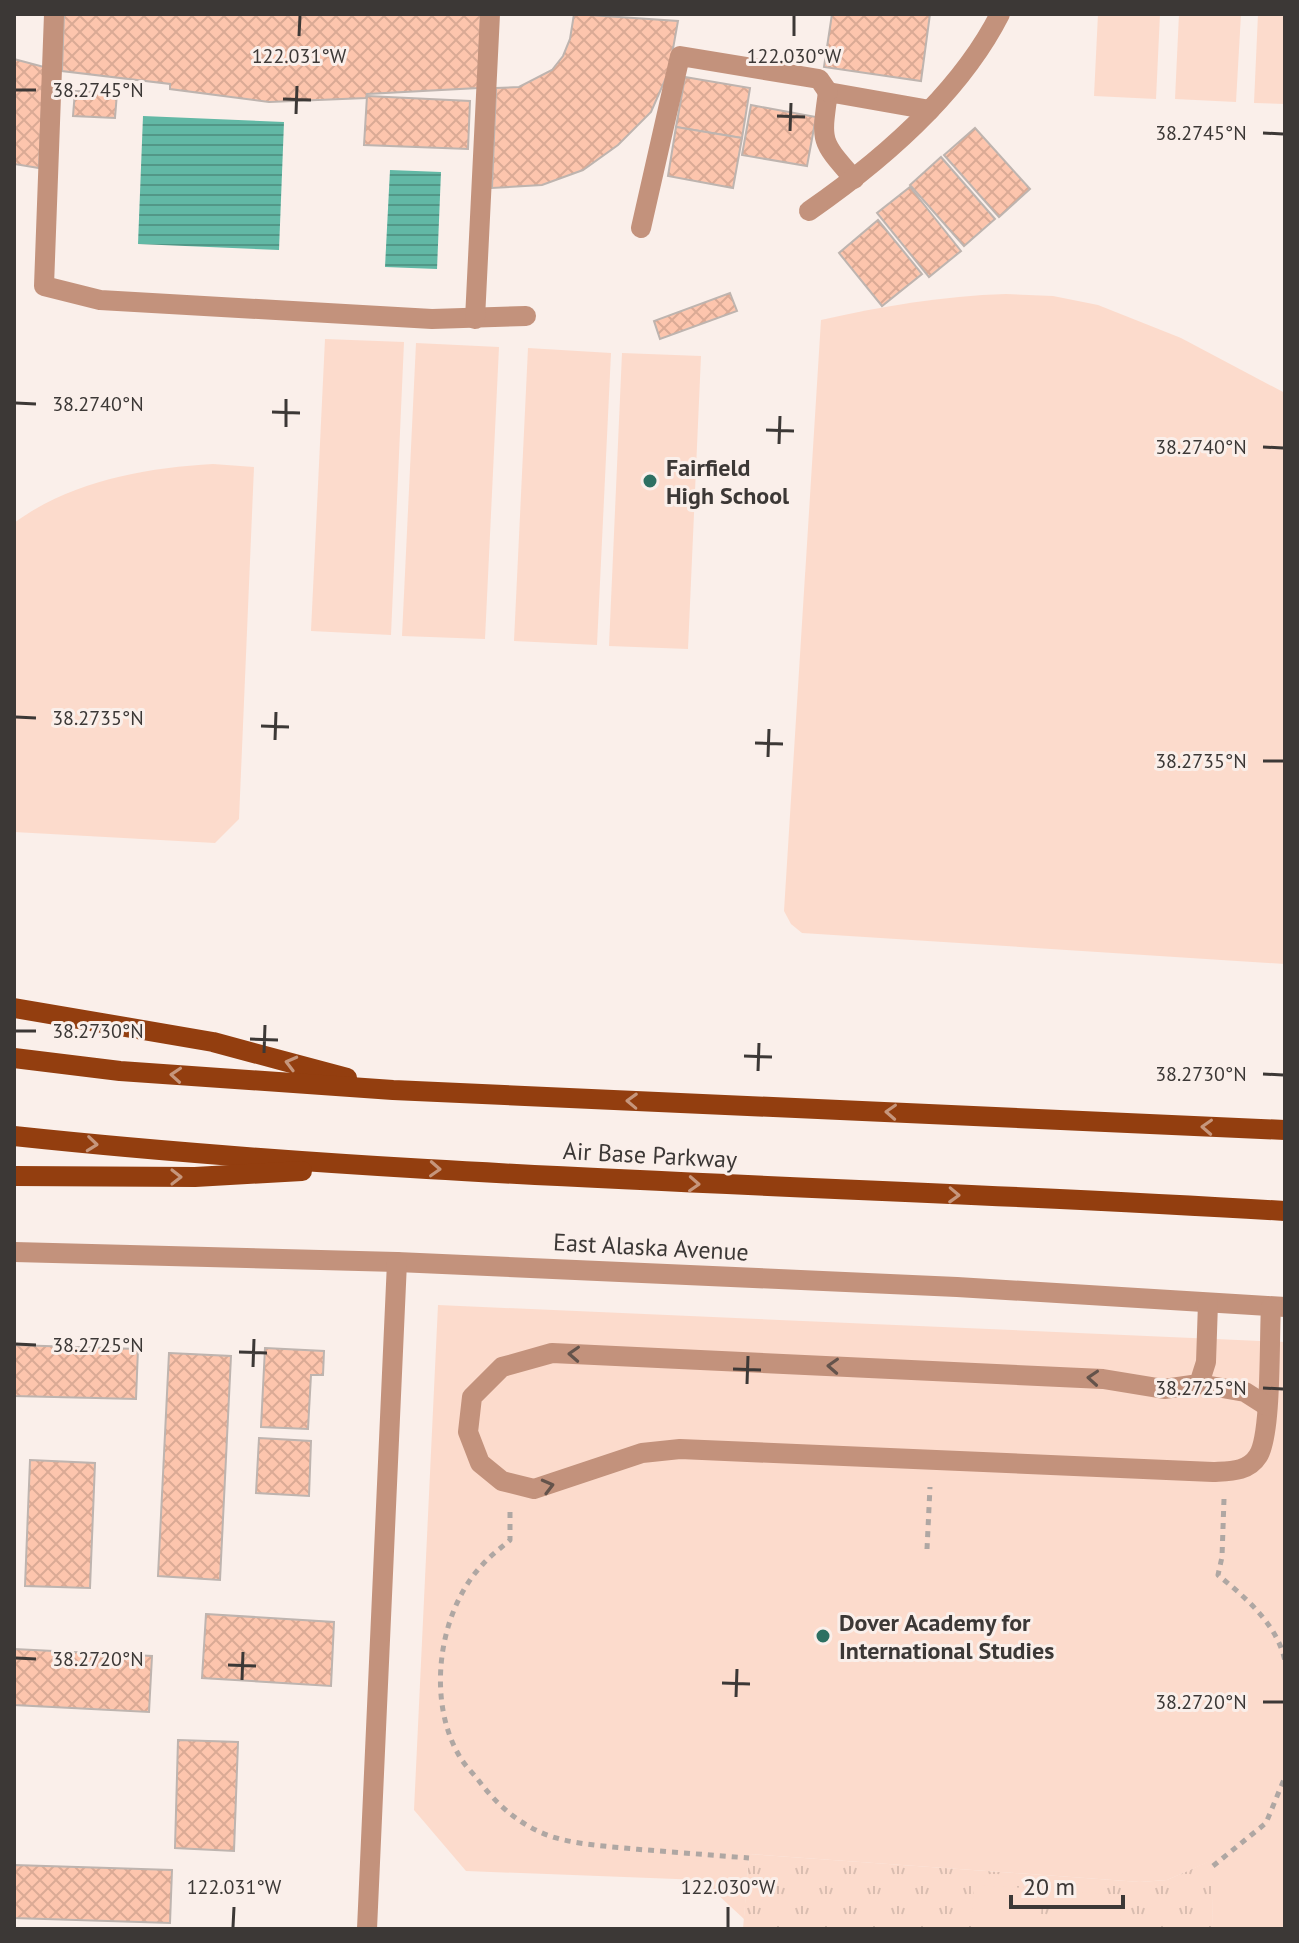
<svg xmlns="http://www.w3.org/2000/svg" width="1299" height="1943" font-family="'PT Sans',sans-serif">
<defs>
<pattern id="grass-tufts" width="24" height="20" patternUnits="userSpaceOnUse" patternTransform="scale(2)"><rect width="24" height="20" fill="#fcdbcc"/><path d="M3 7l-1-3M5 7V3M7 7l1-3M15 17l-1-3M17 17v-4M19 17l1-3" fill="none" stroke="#d9bdb0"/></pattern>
<pattern id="water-rules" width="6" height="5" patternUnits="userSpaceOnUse" patternTransform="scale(2)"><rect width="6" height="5" fill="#62b8a5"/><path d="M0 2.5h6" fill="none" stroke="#529787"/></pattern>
<pattern id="building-cross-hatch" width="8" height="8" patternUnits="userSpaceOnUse" patternTransform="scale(2)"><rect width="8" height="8" fill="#fdc5ad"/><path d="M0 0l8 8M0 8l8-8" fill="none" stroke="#daaa95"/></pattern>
</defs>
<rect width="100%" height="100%" fill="#faefea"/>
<path fill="url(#grass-tufts)" d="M 749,1854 L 1140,1882 L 1167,1880 L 1214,1859 L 1212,1929 L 743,1929 Z"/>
<g fill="#fcdbcc">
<path d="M 1098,14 L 1160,14 L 1156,99 L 1094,96 Z"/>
<path d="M 1179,14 L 1241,14 L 1236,102 L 1175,99 Z"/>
<path d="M 1258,14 L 1285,14 L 1285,104 L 1254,103 Z"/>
<path d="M 1006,294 L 1053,296 L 1098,305 L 1181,338 L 1285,393 L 1285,964 L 802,933 L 791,924 L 784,911 L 821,320 C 883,306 942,296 1006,294 Z"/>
<path d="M 325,339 L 404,342 L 391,635 L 311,631 Z"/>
<path d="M 416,343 L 499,347 L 485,639 L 402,636 Z"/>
<path d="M 528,348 L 611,353 L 597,645 L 514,641 Z"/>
<path d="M 622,353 L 701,356 L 688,649 L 609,646 Z"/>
<path d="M 213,464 L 254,467 L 239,819 L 215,843 L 14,832 L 14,523 C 71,481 144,468 213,464 Z"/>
<path d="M 438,1305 L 1285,1342 L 1285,1929 L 1212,1929 L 1213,1860 L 1167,1880 L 1140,1882 L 749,1854 L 744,1919 L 702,1880 L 466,1871 L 414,1810 Z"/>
<path d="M 974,1885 L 1043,1889 L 1040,1929 L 971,1929 Z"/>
<path d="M 1053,1890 L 1122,1895 L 1120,1929 L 1051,1929 Z"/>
</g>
<g fill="url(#water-rules)">
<path d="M 143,116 L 284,122 L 279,250 L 138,244 Z"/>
<path d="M 390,170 L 441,172 L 437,269 L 385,267 Z"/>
</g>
<g fill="url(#building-cross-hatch)" stroke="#beb4af" stroke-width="2">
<path d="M 64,14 L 481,14 L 478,88 L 367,94 L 366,98 L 269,102 L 170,89 L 170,84 L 62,71 Z"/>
<path d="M 574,14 L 678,21 L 669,71 L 651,112 L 618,145 L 583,170 L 542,185 L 492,188 L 496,88 L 519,87 L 552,70 L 563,56 L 570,39 Z"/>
<path d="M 832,14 L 930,14 L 921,81 L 824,67 Z"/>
<path d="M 14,59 L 44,67 L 39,168 L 14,164 Z"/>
<path d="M 685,77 L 750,88 L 742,138 L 676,127 Z"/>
<path d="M 75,91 L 117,93 L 115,118 L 73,116 Z"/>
<path d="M 367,96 L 470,101 L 468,149 L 364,145 Z"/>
<path d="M 751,105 L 816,117 L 807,166 L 742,155 Z"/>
<path d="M 676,127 L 742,138 L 733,188 L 668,176 Z"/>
<path d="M 975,128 L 1030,189 L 999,217 L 944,155 Z"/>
<path d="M 941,157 L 995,219 L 964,246 L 910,185 Z"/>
<path d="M 910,187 L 961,251 L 929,277 L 877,213 Z"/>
<path d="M 878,220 L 922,274 L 882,306 L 839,253 Z"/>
<path d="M 730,293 L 737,311 L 660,339 L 654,321 Z"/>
<path d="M 14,1345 L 138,1349 L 136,1399 L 14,1396 Z"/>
<path d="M 265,1348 L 324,1351 L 323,1375 L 311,1375 L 308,1429 L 261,1427 Z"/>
<path d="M 169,1353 L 231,1356 L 220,1580 L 158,1576 Z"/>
<path d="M 259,1438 L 311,1441 L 309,1496 L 256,1493 Z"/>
<path d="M 30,1460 L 95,1463 L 90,1588 L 25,1586 Z"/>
<path d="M 206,1614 L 334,1622 L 331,1686 L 202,1678 Z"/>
<path d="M 14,1649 L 152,1656 L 149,1712 L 14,1705 Z"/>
<path d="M 178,1740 L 238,1742 L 234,1851 L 175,1848 Z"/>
<path d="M 14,1865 L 172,1870 L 170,1923 L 14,1918 Z"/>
</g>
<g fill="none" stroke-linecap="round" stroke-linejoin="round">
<g stroke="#afa7a3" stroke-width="5" stroke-dasharray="6 6" stroke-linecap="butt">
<path d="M 1224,1499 L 1222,1557 L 1218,1575 C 1246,1598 1277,1624 1285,1661"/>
<path d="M 510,1512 L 510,1540 C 501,1548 491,1555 483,1564 C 438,1611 426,1701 460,1757 C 465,1766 473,1773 479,1781 C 497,1805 521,1826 550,1836 C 577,1845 606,1846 634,1849 C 672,1852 710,1855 749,1858"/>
<path d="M 927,1549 L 930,1487"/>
<path d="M 1213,1866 L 1266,1823 L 1285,1777"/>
</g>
<g stroke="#c3927c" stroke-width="20">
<path d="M 54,14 L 44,286 L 100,300 L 432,319 L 526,316"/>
<path d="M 854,179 C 820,140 821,143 828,92 L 930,110"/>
<path d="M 809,211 C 881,161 960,93 1000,14"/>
<path d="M 641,228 L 680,56 L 819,79 L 828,92"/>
<path d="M 475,319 L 490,14"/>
<path d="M 14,1252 L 397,1262 L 957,1287 L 1285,1307"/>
<path d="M 1208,1303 L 1206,1362 L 1199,1384 L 1164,1389 L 1103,1379 L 552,1353 L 502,1367 L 472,1397 L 468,1432 L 480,1463 L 502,1481 L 534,1489 L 642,1453 L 680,1449 L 1213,1472 C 1230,1471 1248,1472 1258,1456 C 1272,1435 1269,1336 1271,1307"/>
<path d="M 1199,1384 L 1245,1392 L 1267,1406"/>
<path d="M 367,1929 L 397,1262"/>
</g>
<g stroke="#933e0f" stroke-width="20">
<path d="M 14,1008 L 213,1042 L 347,1078"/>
<path d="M 14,1058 L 120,1071 L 393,1090 L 1285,1130"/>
<path d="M 14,1136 C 436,1181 861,1185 1285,1211"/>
<path d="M 14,1176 L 195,1177 L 302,1171"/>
</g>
</g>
<defs><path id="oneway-chevron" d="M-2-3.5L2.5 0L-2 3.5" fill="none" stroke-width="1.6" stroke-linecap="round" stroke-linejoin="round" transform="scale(2)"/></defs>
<g stroke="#c6967c">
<use href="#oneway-chevron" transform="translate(291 1063) rotate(-165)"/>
<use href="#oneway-chevron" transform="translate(176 1075) rotate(-176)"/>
<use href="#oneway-chevron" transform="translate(632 1101) rotate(-178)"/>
<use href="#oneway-chevron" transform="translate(891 1112) rotate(-177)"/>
<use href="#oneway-chevron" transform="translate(1207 1127) rotate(-177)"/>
<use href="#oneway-chevron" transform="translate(92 1144) rotate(6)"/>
<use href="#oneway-chevron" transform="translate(435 1169) rotate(3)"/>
<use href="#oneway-chevron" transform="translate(176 1177)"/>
<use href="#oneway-chevron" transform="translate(694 1184) rotate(3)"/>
<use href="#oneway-chevron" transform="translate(954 1195) rotate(2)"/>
</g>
<g stroke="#64534b">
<use href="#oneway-chevron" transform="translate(574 1354) rotate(-177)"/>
<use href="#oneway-chevron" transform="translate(833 1366) rotate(-177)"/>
<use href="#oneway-chevron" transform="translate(1093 1378) rotate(-176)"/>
<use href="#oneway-chevron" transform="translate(548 1486) rotate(-15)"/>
</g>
<path fill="none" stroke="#3c3836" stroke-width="3" d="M 299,36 L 300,16M 794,36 L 794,16M 16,90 L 36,90M 283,99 L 311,100M 296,114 L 297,86M 777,116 L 805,117M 790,131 L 791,103M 1263,133 L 1283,134M 16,403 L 36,404M 272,412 L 300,413M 286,427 L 286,399M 766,430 L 794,431M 779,444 L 780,416M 1263,447 L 1283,448M 16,717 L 36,718M 261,726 L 289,727M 275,740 L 276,712M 755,743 L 783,744M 768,757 L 769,729M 1263,761 L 1283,761M 16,1031 L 36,1031M 250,1039 L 278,1040M 264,1053 L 265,1025M 744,1056 L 772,1057M 758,1071 L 759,1043M 1263,1074 L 1283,1075M 16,1344 L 36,1345M 239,1352 L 267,1353M 253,1367 L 254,1339M 733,1369 L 761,1370M 747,1384 L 748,1356M 1263,1388 L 1283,1389M 16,1658 L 36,1659M 228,1665 L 256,1666M 242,1680 L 243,1652M 722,1683 L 750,1684M 736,1697 L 737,1669M 1263,1702 L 1283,1702M 233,1927 L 234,1907M 728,1927 L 728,1907"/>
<g fill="#2d7062" stroke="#faefea" stroke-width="3">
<circle cx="650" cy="481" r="8"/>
<circle cx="823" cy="1636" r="8"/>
</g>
<g text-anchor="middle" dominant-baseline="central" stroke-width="6" stroke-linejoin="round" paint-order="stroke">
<g font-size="24" font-weight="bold" fill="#3c3836" stroke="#faefea" text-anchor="start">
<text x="666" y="467">Fairfield<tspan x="666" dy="28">High School</tspan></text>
<text x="839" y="1622">Dover Academy for<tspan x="839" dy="28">International Studies</tspan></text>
</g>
<g font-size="24" fill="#3c3836" stroke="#faefea">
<text transform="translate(650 1155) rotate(3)">Air Base Parkway</text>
<text transform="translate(651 1247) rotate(3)">East Alaska Avenue</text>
</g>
</g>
<g font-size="20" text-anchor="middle" fill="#3c3836" stroke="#faefea" stroke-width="6" stroke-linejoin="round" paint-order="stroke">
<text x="299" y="63">122.031°W</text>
<text x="794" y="63">122.030°W</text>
<text x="98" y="97">38.2745°N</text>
<text x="1201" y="140">38.2745°N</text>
<text x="98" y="411">38.2740°N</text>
<text x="1201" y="454">38.2740°N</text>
<text x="98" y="725">38.2735°N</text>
<text x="1201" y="768">38.2735°N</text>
<text x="98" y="1038">38.2730°N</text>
<text x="1201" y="1081">38.2730°N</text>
<text x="98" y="1352">38.2725°N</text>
<text x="1201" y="1395">38.2725°N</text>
<text x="98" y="1666">38.2720°N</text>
<text x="1201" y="1709">38.2720°N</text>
<text x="234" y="1894">122.031°W</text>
<text x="728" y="1894">122.030°W</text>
</g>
<rect width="1299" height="1943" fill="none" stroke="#3c3836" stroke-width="32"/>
<path d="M1011 1895v12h112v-12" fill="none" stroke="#3c3836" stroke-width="4"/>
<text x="1023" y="1895" font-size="24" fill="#3c3836" stroke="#faefea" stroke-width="6" paint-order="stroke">20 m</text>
</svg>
